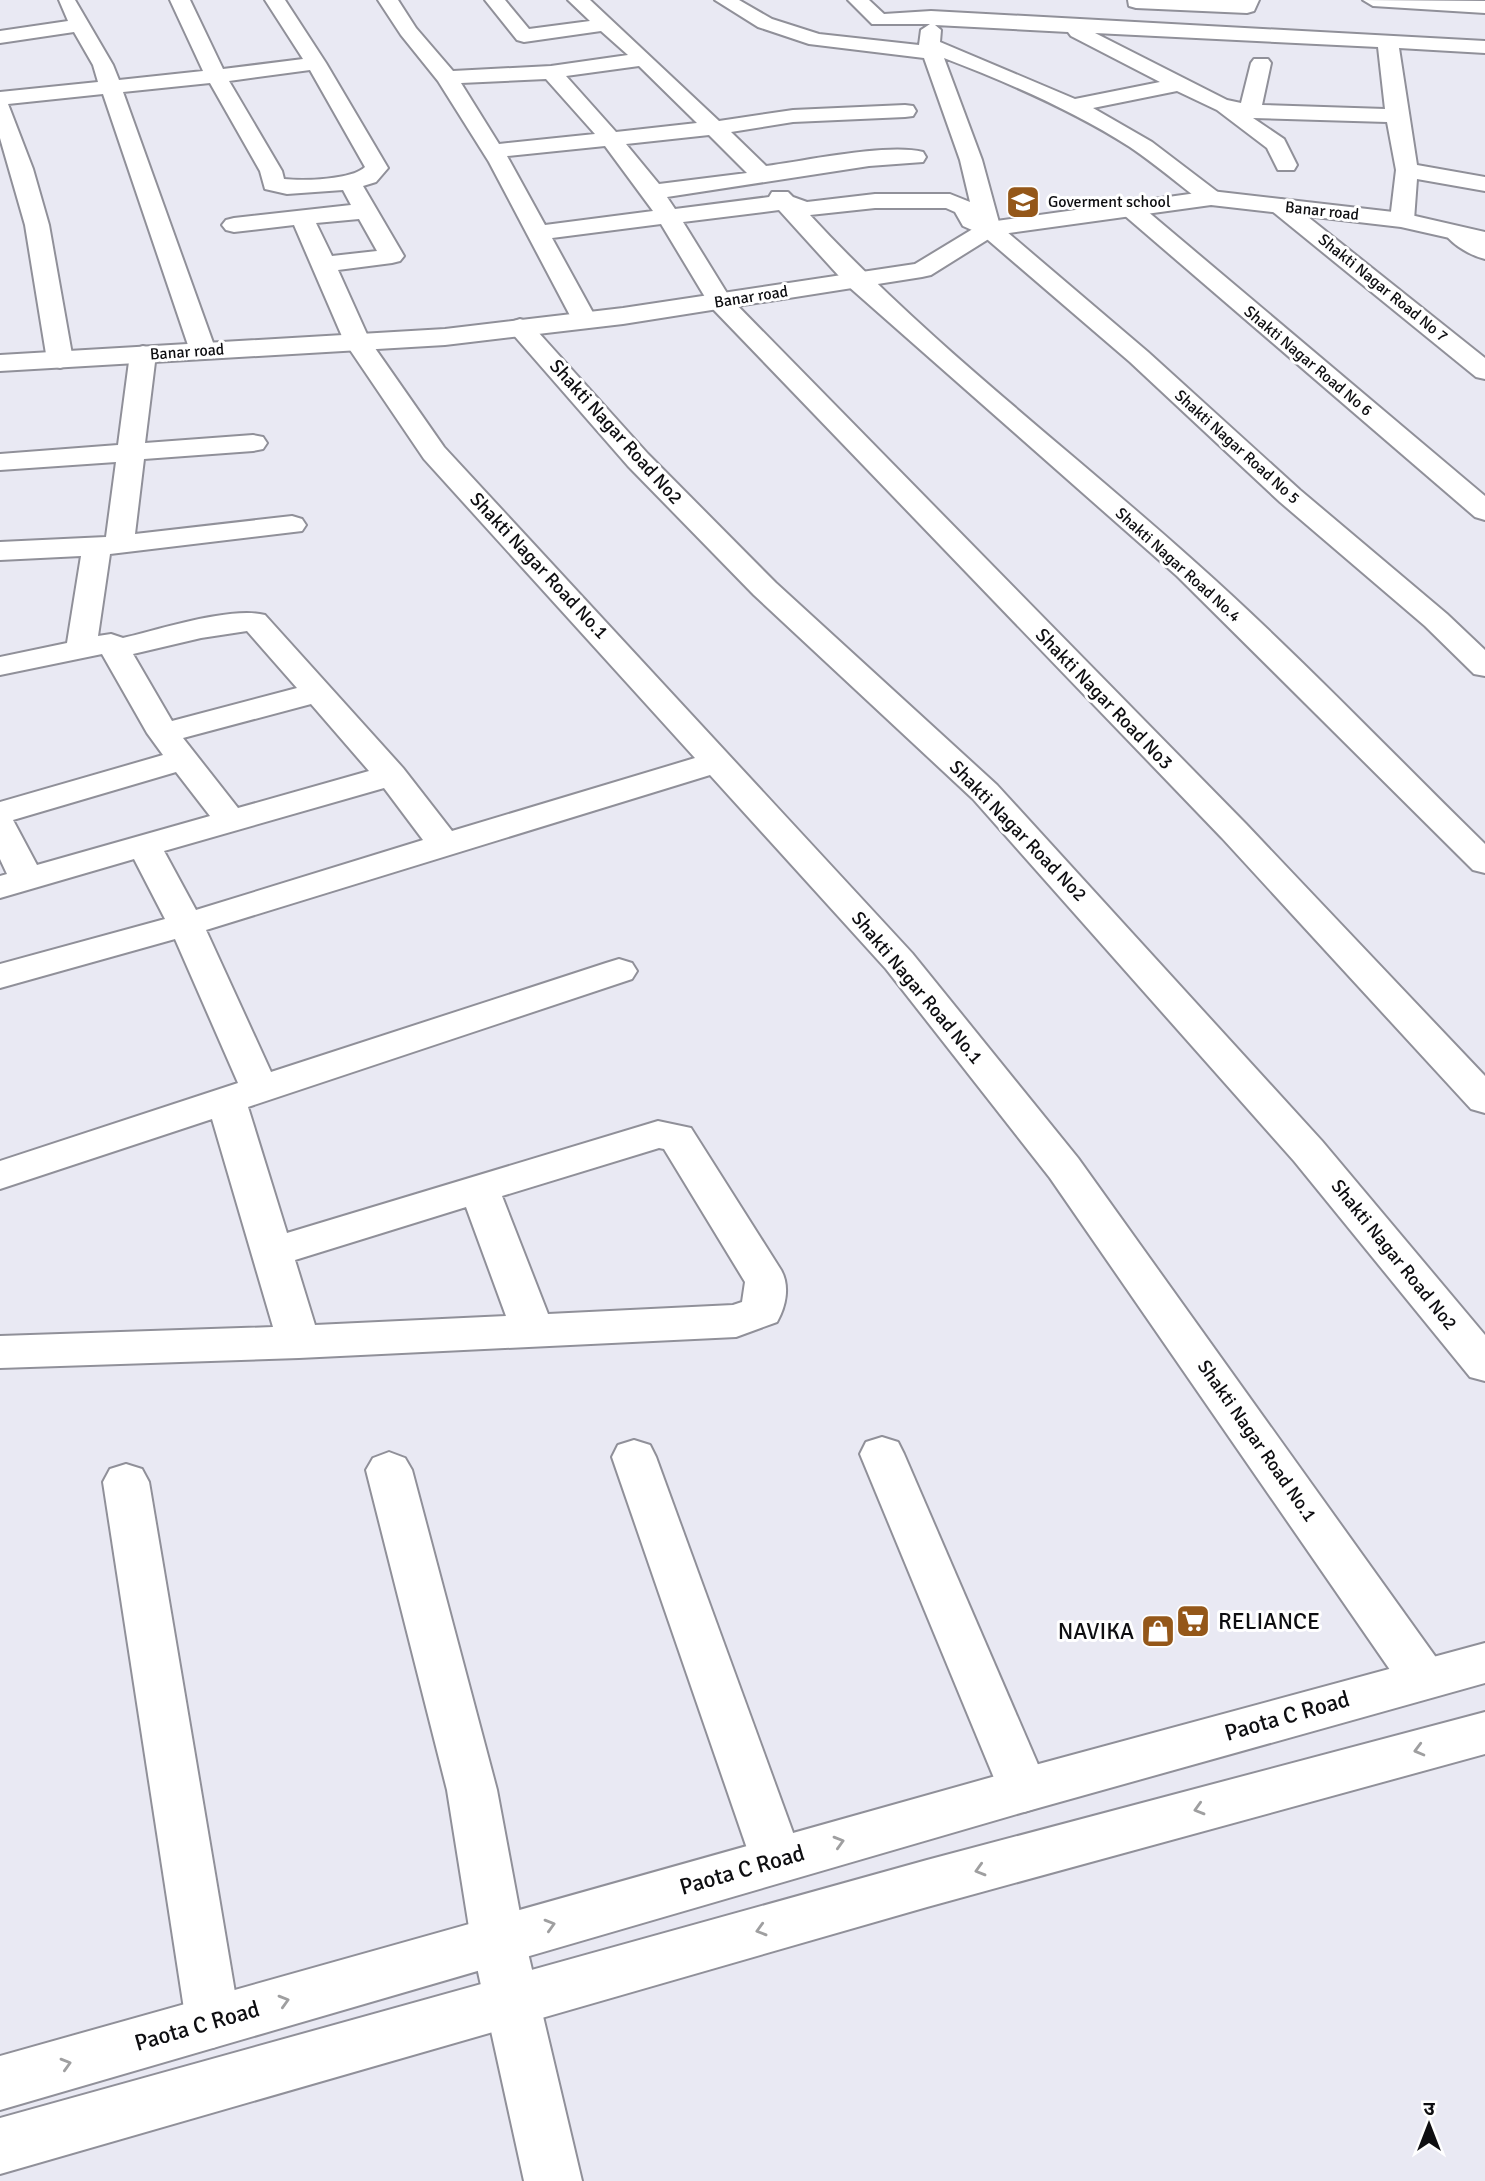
<svg xmlns="http://www.w3.org/2000/svg" width="1485" height="2181" font-family="Signika,'Noto Sans Devanagari',sans-serif">
<rect width="100%" height="100%" fill="#e9e9f3"/>
<g fill="none" stroke-linecap="round" stroke-linejoin="round">
<g stroke="#909099" stroke-width="4">
<g id="minor">
<path d="M 59,0 L 75,0 L 113,65 L 119,80 L 203,71 L 170,0 L 190,0 L 223,69 L 303,59 L 265,0 L 285,0 L 326,63 L 388,168 L 376,182 L 363,186 L 404,256 L 400,261 L 392,263 L 338,270 L 370,341 L 444,447 L 912,953 L 1078,1158 L 1440,1663 L 1447,1678 L 1440,1693 L 1423,1699 L 1406,1693 L 1050,1178 L 886,969 L 710,775 L 206,930 L 271,1072 L 606,963 L 619,959 L 632,963 L 637,971 L 632,979 L 248,1107 L 287,1233 L 658,1121 L 691,1128 L 781,1270 C 790,1286 786,1306 777,1322 L 736,1337 L 299,1358 L 0,1368 L 0,1336 L 273,1327 L 212,1119 L 0,1189 L 0,1161 L 238,1083 L 175,939 L 0,988 L 0,964 L 165,919 L 134,859 L 0,898 L 0,876 L 7,874 L 0,859 L 0,802 L 163,755 L 147,733 L 102,654 L 0,675 L 0,657 L 67,643 L 81,556 L 0,560 L 0,542 L 106,537 L 116,462 L 0,470 L 0,454 L 118,445 L 130,354 L 134,349 L 143,346 L 152,349 L 156,354 L 145,443 L 253,435 L 263,437 L 267,443 L 263,449 L 253,451 L 144,459 L 135,534 L 292,516 L 302,519 L 306,525 L 302,531 L 110,554 L 98,636 L 111,634 L 123,638 C 158,630 231,606 265,615 L 403,768 L 452,831 L 695,758 L 424,459 L 344,341 L 294,225 L 234,232 L 226,230 L 222,225 L 226,220 L 234,218 L 351,205 L 343,190 L 287,194 L 265,189 L 260,171 L 210,83 L 123,92 L 216,351 L 212,356 L 203,359 L 194,356 L 190,351 L 103,94 L 8,104 L 33,169 L 49,225 L 73,360 L 69,365 L 60,368 L 51,365 L 47,360 L 25,225 L 0,138 L 0,92 L 98,82 L 93,65 L 74,32 L 0,43 L 0,31 L 68,21 ZM 310,70 L 365,167 C 352,180 303,181 284,179 L 282,171 L 229,81 ZM 359,219 L 377,251 L 332,256 L 316,223 ZM 247,631 L 297,688 L 172,721 L 133,654 L 201,638 ZM 311,704 L 369,771 L 238,808 L 183,738 ZM 176,772 L 210,816 L 37,865 L 13,820 ZM 384,788 L 423,840 L 196,910 L 164,851 ZM 659,1148 L 664,1149 L 745,1282 L 742,1302 L 733,1305 L 548,1314 L 502,1196 ZM 466,1207 L 506,1316 L 315,1325 L 295,1260 Z"/>
<path d="M 378,0 L 398,0 L 416,28 L 453,71 L 551,66 L 628,55 L 601,31 L 524,42 L 517,40 L 485,0 L 505,0 L 529,29 L 590,21 L 568,0 L 590,0 L 719,121 L 793,110 L 905,105 L 913,106 L 916,111 L 913,116 L 905,117 L 793,122 L 731,132 L 766,166 C 805,161 887,143 923,152 L 926,157 L 923,162 L 869,166 L 667,197 L 675,209 L 769,197 L 772,192 L 788,192 L 793,197 L 807,202 L 875,194 L 950,194 L 970,202 L 960,160 L 924,58 L 809,44 L 758,27 L 715,0 L 739,0 L 772,19 L 819,34 L 919,45 L 921,30 L 930,24 L 872,24 L 848,0 L 869,0 L 884,14 L 931,11 L 1485,41 L 1485,53 L 1399,48 L 1417,165 L 1485,177 L 1485,191 L 1417,179 L 1414,220 L 1410,225 L 1394,225 L 1390,220 L 1396,170 L 1387,122 L 1253,118 L 1284,139 L 1297,165 L 1294,170 L 1278,170 L 1267,148 L 1217,110 L 1177,91 L 1093,108 L 1152,142 L 1219,193 L 1222,198 L 1219,203 L 1203,203 C 1179,184 1155,164 1130,147 C 1072,110 1007,82 944,58 L 982,160 L 1000,226 L 1148,352 L 1300,490 L 1447,614 L 1485,650 L 1485,676 L 1474,674 L 1425,626 L 1280,502 L 1130,362 L 981,234 L 963,226 L 955,212 L 946,208 L 875,208 L 810,215 C 927,342 1067,447 1196,563 C 1296,652 1389,750 1485,844 L 1485,873 L 1473,870 L 1177,576 L 848,286 L 779,210 L 683,222 L 730,298 L 1246,824 L 1485,1076 L 1485,1113 L 1471,1109 L 1222,838 L 711,307 L 661,224 L 552,238 L 597,320 L 593,325 L 584,328 L 575,325 L 489,162 L 438,81 L 401,35 ZM 935,25 L 1068,32 L 1071,36 L 1160,82 L 1075,99 L 940,42 L 941,30 ZM 1095,33 L 1378,47 L 1385,109 L 1262,105 L 1271,63 L 1268,59 L 1254,59 L 1251,63 L 1241,103 L 1227,100 ZM 639,66 L 697,123 L 616,132 L 566,76 ZM 546,79 L 595,134 L 499,144 L 461,83 ZM 709,135 L 747,173 L 659,184 L 626,144 ZM 605,146 L 653,211 L 545,225 L 507,156 Z"/>
<path d="M 1128,0 L 1259,0 L 1254,11 L 1247,13 L 1136,8 L 1129,6 Z"/>
<path d="M 1363,0 L 1485,1 L 1485,13 L 1373,6 Z"/>
<path d="M 1280,199 L 1288,201 L 1485,358 L 1485,379 L 1476,377 L 1272,211 L 1268,206 L 1272,201 Z"/>
<path d="M 1132,203 L 1140,205 L 1485,496 L 1485,520 L 1475,517 L 1124,215 L 1120,210 L 1124,205 Z"/>
<path d="M 1458,228 L 1485,242 L 1485,259 C 1472,256 1454,246 1446,235 L 1450,230 Z"/>
<path d="M 520,319 L 529,322 L 648,454 L 776,583 L 997,785 L 1322,1141 L 1485,1335 L 1485,1381 L 1470,1377 L 1294,1161 L 973,799 L 754,595 L 628,466 L 511,332 L 507,327 L 511,322 Z"/>
<path d="M 882,1437 L 898,1442 L 904,1454 L 1049,1790 L 1042,1806 L 1024,1812 L 1006,1806 L 999,1790 L 860,1454 L 866,1442 Z"/>
<path d="M 634,1440 L 650,1445 L 656,1457 L 803,1860 L 795,1877 L 777,1883 L 759,1877 L 751,1860 L 612,1457 L 618,1445 Z"/>
<path d="M 389,1452 L 405,1458 L 412,1470 L 497,1790 L 525,1940 L 582,2181 L 524,2181 L 471,1940 L 447,1790 L 366,1470 L 373,1458 Z"/>
<path d="M 126,1464 L 142,1469 L 149,1482 L 240,2022 L 232,2040 L 213,2048 L 194,2040 L 186,2022 L 103,1482 L 110,1469 Z"/>
</g>
</g>
<g stroke="#909099" stroke-width="4">
<g id="tertiary">
<path d="M 1211,191 L 1402,213 L 1485,232 L 1485,246 L 1401,227 L 1211,205 L 995,235 L 931,275 L 922,277 L 623,324 L 445,345 L 0,371 L 0,355 L 445,329 L 623,308 L 915,264 L 981,224 L 989,222 Z"/>
<path d="M 1485,1643 L 1485,1683 L 1024,1812 L 0,2110 L 0,2056 L 1024,1768 Z"/>
<path d="M 1485,1712 L 1485,1754 L 927,1907 L 0,2174 L 0,2118 L 927,1860 Z"/>
</g>
</g>
<use href="#minor" fill="#fff" fill-rule="evenodd"/>
<use href="#tertiary" fill="#fff" fill-rule="evenodd"/>
</g>
<defs><path id="oneway-chevron" d="M-2-3.5L2.5 0L-2 3.5" fill="none" stroke-width="1.6" stroke-linecap="round" stroke-linejoin="round" transform="scale(1.75)"/></defs>
<g stroke="#9f9fa0">
<use href="#oneway-chevron" transform="translate(1419 1750) rotate(165)"/>
<use href="#oneway-chevron" transform="translate(1199 1809) rotate(164)"/>
<use href="#oneway-chevron" transform="translate(839 1842) rotate(-16)"/>
<use href="#oneway-chevron" transform="translate(980 1870) rotate(164)"/>
<use href="#oneway-chevron" transform="translate(550 1925) rotate(-16)"/>
<use href="#oneway-chevron" transform="translate(761 1930) rotate(164)"/>
<use href="#oneway-chevron" transform="translate(284 2001) rotate(-16)"/>
<use href="#oneway-chevron" transform="translate(66 2064) rotate(-16)"/>
</g>
<defs>
<g id="school-square" transform="scale(1.75)"><rect x="-9" y="-9" width="18" height="18" rx="4" fill="#945719" stroke="#fff"/><path d="M0-5L7-2L0 1L-7-2ZM-4 1L0 2.5L4 1V4Q0 6-4 4Z" fill="#fff"/></g>
<g id="supermarket-square" transform="scale(1.75)"><rect x="-9" y="-9" width="18" height="18" rx="4" fill="#945719" stroke="#fff"/><path d="M-6-5.5h2.5l.6 2H6L4.5 2H-2.5L-4.4-4H-6ZM-1.5 3.2a1.3 1.3 0 1 0 .1 0ZM3 3.2a1.3 1.3 0 1 0 .1 0Z" fill="#fff"/></g>
<g id="shop-square" transform="scale(1.75)"><rect x="-9" y="-9" width="18" height="18" rx="4" fill="#945719" stroke="#fff"/><path d="M-5-2.5h2.3a2.7 3.5 0 0 1 5.4 0H5L5.5 6h-11ZM-1.5-2.5h3a1.5 2.3 0 0 0-3 0Z" fill="#fff"/></g>
</defs>
<g fill-rule="evenodd">
<use href="#school-square" x="1023" y="202"/>
<use href="#supermarket-square" x="1193" y="1621"/>
<use href="#shop-square" x="1158" y="1631"/>
</g>
<g text-anchor="middle" dominant-baseline="central" stroke-width="6" stroke-linejoin="round" paint-order="stroke">
<g font-size="16" fill="#0e0e11" stroke="#fff" text-anchor="start">
<text x="1048" y="202">Goverment school</text>
</g>
<g font-size="16" fill="#0e0e11" stroke="#fff">
<text transform="translate(1322 211) rotate(6)">Banar road</text>
<text transform="translate(1383 288) rotate(39)">Shakti Nagar Road No 7</text>
<text transform="translate(751 297) rotate(-9)">Banar road</text>
<text transform="translate(187 352) rotate(-4)">Banar road</text>
<text transform="translate(1308 361) rotate(40)">Shakti Nagar Road No 6</text>
<text transform="translate(1237 447) rotate(42)">Shakti Nagar Road No 5</text>
<text transform="translate(1178 565) rotate(42)">Shakti Nagar Road No.4</text>
</g>
<g font-size="19" fill="#0e0e11" stroke="#fff">
<text transform="translate(616 432) rotate(48)">Shakti Nagar Road No2</text>
<text transform="translate(539 566) rotate(47)">Shakti Nagar Road No.1</text>
<text transform="translate(1104 699) rotate(46)">Shakti Nagar Road No3</text>
<text transform="translate(1018 831) rotate(46)">Shakti Nagar Road No2</text>
<text transform="translate(917 988) rotate(50)">Shakti Nagar Road No.1</text>
<text transform="translate(1394 1255) rotate(51)">Shakti Nagar Road No2</text>
<text transform="translate(1257 1441) rotate(55)">Shakti Nagar Road No.1</text>
</g>
<g font-size="23" fill="#0e0e11" stroke="#fff" text-anchor="start">
<text x="1218" y="1621">RELIANCE</text>
<text x="1134" y="1631" text-anchor="end">NAVIKA</text>
</g>
<g font-size="23" fill="#0e0e11" stroke="#fff">
<text transform="translate(1287 1716) rotate(-16)">Paota C Road</text>
<text transform="translate(742 1870) rotate(-16)">Paota C Road</text>
<text transform="translate(197 2026) rotate(-16)">Paota C Road</text>
</g>
</g>
<g transform="translate(1429 2125)" stroke="#ffffff" stroke-width="5" paint-order="stroke">
<path d="M0-5L12 26L0 18L-12 26Z" fill="#0e0e11"/>
<text y="-10" font-size="19" font-weight="bold" text-anchor="middle" fill="#0e0e11">उ</text>
</g>
</svg>
